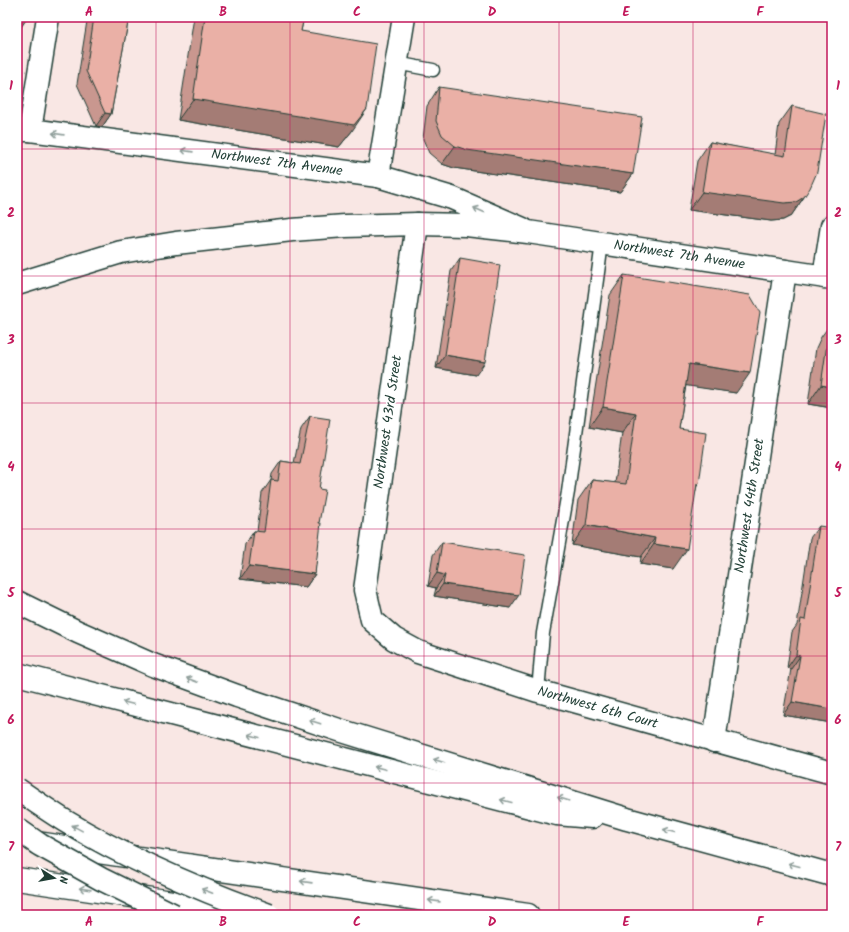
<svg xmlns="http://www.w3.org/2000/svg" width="849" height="932" font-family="Kalam,sans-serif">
<rect width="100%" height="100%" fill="#f9e7e4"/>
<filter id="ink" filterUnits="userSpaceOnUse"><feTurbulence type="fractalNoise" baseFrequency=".025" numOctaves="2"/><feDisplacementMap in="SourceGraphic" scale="8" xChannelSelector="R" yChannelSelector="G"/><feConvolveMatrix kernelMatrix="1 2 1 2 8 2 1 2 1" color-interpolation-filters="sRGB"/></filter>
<g filter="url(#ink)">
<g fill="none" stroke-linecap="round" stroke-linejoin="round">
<g stroke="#1f3d34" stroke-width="15">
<g id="lane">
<path d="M 396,63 L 433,70"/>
<path d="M 538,691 L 543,633 L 568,492 L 602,243"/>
</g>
</g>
<g stroke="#1f3d34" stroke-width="25">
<g id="street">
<path id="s1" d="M 17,130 L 30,130 L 378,176 L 452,198 L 523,229"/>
<path d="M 30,130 L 48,17"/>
<path d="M 378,176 L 404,17"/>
<path id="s2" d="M 417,224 L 365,590 L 372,620 L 394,639 L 418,652 L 538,691 L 832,773"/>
<path d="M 824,277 L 832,226"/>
<path id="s3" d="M 714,741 L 785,271"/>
</g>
</g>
<g stroke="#1f3d34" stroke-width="25">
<g id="primary">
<path id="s4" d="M 17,284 L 121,252 L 176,243 L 292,230 L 345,226 L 417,224 L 466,225 L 528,232 L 832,278"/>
</g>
</g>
<g stroke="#1f3d34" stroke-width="25">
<g id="highway">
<path d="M 17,602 L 78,632 L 153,665 L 237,696 L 339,730 L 627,819 L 832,875"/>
<path d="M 17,674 L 557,814 L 592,817"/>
<path d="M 37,843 L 528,915"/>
<path d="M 17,879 L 253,914"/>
</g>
</g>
<use href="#lane" stroke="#fff" stroke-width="12"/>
<use href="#street" stroke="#fff" stroke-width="22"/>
<use href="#primary" stroke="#fff" stroke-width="22"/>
<use href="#highway" stroke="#fff" stroke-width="22"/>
<g stroke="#1f3d34" stroke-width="25" stroke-linecap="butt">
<g id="highway-bridge">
<path d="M 17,789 C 33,800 49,811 65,821 C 128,859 200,890 269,915"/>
<path d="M 17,829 L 40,845 L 101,879 L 174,915"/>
</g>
</g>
<use href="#highway-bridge" stroke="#fff" stroke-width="22"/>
</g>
<g fill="#c9978f" stroke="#1f3d34">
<path d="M 90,17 L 129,17 L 111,114 L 102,127 L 96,126 L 77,84 L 87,21 Z"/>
<path d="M 194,17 L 304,17 L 301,31 L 352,131 L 339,147 L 178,120 Z"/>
<path d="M 439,87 L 633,174 L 620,192 L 454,168 L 442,164 L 429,153 L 423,139 L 427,106 Z"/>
<path d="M 792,106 L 804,197 L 791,216 L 783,220 L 771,221 L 689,210 L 697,161 L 710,142 L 775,155 L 779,124 Z"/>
<path d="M 460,258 L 476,375 L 436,368 L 451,271 Z"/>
<path d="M 624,275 L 736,393 L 686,385 L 679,429 L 699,484 L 697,486 L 673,569 L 640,564 L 641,557 L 572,545 L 578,500 L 592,480 L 615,483 L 622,433 L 589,427 L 610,295 Z"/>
<path d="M 832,322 L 832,408 L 808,404 L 816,348 L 821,337 Z"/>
<path d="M 310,416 L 319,489 L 319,523 L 315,574 L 306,587 L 240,579 L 245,544 L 254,531 L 257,531 L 262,493 L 271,480 L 272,474 L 281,461 L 294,463 L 301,429 Z"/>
<path d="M 819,526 L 832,723 L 783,715 L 791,669 L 787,668 L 792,632 L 797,625 L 810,538 Z"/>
<path d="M 442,542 L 510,608 L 434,596 L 436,588 L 428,586 L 433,555 Z"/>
</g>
<g fill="#a47b74" stroke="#1f3d34">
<path d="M 17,17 L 28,17 L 17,33 Z"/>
<path d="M 193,99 L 367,109 L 352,131 L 339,147 L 178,120 Z"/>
<path d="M 105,113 L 111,114 L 102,127 L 96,126 Z"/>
<path d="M 455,146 L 633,174 L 620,192 L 454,168 L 442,164 Z"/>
<path d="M 702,192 L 804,197 L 791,216 L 783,220 L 771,221 L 689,210 Z"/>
<path d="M 445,355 L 485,362 L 476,375 L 436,368 Z"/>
<path d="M 689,364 L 750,373 L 736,393 L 675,384 Z"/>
<path d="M 821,385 L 832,387 L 832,408 L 808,404 Z"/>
<path d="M 603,407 L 636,413 L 622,433 L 589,427 Z"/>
<path d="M 586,525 L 655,538 L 641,557 L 572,545 Z"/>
<path d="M 654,544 L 687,549 L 673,569 L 640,564 Z"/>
<path d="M 249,566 L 315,574 L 306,587 L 240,579 Z"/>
<path d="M 437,573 L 445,575 L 436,588 L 428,586 Z"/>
<path d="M 443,584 L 519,595 L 510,608 L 434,596 Z"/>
<path d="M 796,655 L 800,656 L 791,669 L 787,668 Z"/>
<path d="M 792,702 L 832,709 L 832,723 L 783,715 Z"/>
</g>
<g fill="#eab0a6" stroke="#1f3d34">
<path d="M 94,17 L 129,17 L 111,114 L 105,113 L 86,71 Z"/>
<path d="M 205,17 L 304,17 L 301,31 L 376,44 L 367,109 L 354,125 L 193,99 Z"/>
<path d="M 439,87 L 642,117 L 633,174 L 467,150 L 455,146 L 442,135 L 436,121 Z"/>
<path d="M 792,106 L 826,114 L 817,172 L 810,188 L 804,197 L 796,202 L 784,203 L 702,192 L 710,142 L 785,156 Z"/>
<path d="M 460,258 L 500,265 L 485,362 L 445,355 Z"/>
<path d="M 624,275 L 750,295 L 760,312 L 750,373 L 689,364 L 679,429 L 706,433 L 699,484 L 697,484 L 687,549 L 654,544 L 655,538 L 586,525 L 592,480 L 626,484 L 636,413 L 603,407 Z"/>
<path d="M 832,323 L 832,387 L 821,385 L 829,330 Z"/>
<path d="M 310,416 L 330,419 L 319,489 L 325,490 L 319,523 L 321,523 L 315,574 L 249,566 L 254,531 L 264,532 L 271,480 L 278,481 L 281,461 L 300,464 Z"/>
<path d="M 819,526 L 832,528 L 832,709 L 792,702 L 800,656 L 796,655 L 801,619 L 805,620 Z"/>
<path d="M 442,542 L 525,555 L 519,595 L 443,584 L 445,575 L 437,573 Z"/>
</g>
<defs><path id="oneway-shaft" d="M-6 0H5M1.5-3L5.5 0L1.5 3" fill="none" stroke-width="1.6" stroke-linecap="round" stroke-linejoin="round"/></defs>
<g stroke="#8f9e9a">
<use href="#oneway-shaft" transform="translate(58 134) rotate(-172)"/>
<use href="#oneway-shaft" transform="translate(187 151) rotate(-172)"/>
<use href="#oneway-shaft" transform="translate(479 210) rotate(-156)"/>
<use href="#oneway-shaft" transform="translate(192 680) rotate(-159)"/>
<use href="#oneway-shaft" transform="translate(128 703) rotate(-165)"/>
<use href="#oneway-shaft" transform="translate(315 722) rotate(-162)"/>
<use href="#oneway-shaft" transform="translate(254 736) rotate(-165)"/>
<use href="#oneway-shaft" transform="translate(439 761) rotate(-163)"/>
<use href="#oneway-shaft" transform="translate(380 768) rotate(-166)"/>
<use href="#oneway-shaft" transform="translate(563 799) rotate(-162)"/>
<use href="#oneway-shaft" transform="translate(506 801) rotate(-166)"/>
<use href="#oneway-shaft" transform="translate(77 828) rotate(-151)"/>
<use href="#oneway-shaft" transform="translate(669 831) rotate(-165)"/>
<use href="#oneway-shaft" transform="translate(794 865) rotate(-165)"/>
<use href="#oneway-shaft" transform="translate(306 882) rotate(-172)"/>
<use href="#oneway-shaft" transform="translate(85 889) rotate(-172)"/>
<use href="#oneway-shaft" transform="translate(207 891) rotate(-159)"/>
<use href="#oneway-shaft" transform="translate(434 901) rotate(-172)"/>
</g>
</g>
<path fill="none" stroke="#c2185b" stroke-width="1" stroke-opacity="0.55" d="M 156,17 L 156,915M 290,17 L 290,915M 424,17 L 424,915M 559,17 L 559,915M 693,17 L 693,915M 17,149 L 832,149M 17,276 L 832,276M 17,403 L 832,403M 17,529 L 832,529M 17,656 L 832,656M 17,783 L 832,783"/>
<g text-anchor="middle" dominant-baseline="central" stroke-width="3.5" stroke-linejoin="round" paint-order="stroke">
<g font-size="14" fill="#1f3d34" stroke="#fff">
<text stroke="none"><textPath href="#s1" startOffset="262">Northwest 7th Avenue</textPath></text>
<text stroke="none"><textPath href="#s4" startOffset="671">Northwest 7th Avenue</textPath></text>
<text transform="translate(388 422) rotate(-82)">Northwest 43rd Street</text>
<text stroke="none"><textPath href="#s3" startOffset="238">Northwest 44th Street</textPath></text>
<text stroke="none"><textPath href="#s2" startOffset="645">Northwest 6th Court</textPath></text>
</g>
</g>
<rect width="849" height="932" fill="none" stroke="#fff" stroke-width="44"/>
<g transform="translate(54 878) rotate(101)" stroke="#ffffff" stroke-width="3" paint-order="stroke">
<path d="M0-3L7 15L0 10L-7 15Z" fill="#1f3d34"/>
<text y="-6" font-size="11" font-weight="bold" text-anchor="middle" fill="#1f3d34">N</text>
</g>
<rect x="22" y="22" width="805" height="888" fill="none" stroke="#c2185b" stroke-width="1.5"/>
<g font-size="13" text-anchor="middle" font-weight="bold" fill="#c2185b">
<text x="89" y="16">A</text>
<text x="223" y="16">B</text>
<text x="357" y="16">C</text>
<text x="492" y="16">D</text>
<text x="626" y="16">E</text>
<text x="760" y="16">F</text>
<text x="11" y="90">1</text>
<text x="838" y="90">1</text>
<text x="11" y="217">2</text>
<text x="838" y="217">2</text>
<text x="11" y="344">3</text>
<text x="838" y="344">3</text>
<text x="11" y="471">4</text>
<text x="838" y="471">4</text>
<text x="11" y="597">5</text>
<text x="838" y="597">5</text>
<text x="11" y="724">6</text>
<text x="838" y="724">6</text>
<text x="11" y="851">7</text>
<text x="838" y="851">7</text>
<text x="89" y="926">A</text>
<text x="223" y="926">B</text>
<text x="357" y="926">C</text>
<text x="492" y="926">D</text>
<text x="626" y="926">E</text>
<text x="760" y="926">F</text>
</g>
</svg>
